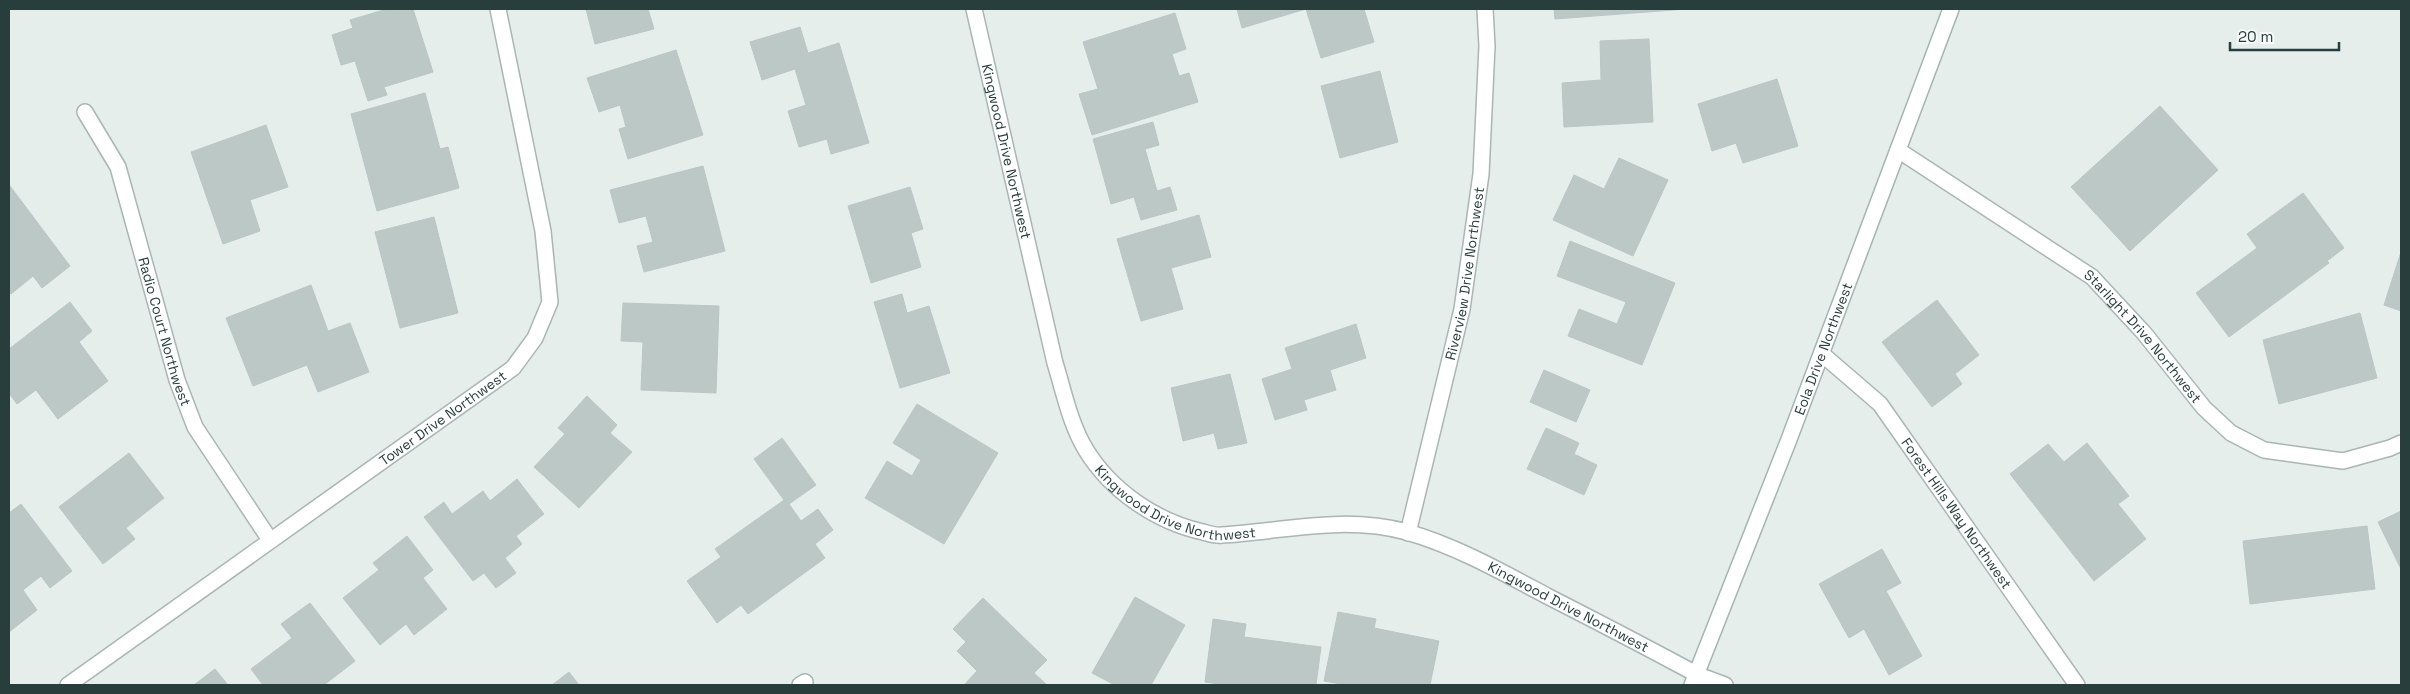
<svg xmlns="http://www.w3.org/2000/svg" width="2410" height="694" font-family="'Space Grotesk',sans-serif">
<rect width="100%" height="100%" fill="#e6eeec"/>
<g fill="#bcc8c5" stroke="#b9c7c4">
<path d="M 387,9 L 413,9 L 433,72 L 384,87 L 387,95 L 368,101 L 355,61 L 341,65 L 332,35 L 353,28 L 350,20 Z"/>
<path d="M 586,9 L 648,9 L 654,29 L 595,44 Z"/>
<path d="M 1237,9 L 1364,9 L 1374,42 L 1321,58 L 1306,9 L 1242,28 Z"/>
<path d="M 1554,9 L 1687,9 L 1555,19 Z"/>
<path d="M 1175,13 L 1186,49 L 1172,54 L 1179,76 L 1189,73 L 1198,102 L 1092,135 L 1079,94 L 1098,89 L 1083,42 Z"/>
<path d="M 800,27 L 808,53 L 839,43 L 869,143 L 831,154 L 827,139 L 799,147 L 788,111 L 806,105 L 795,69 L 762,80 L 750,42 Z"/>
<path d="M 1649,39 L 1653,122 L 1564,127 L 1562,83 L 1601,80 L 1600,41 Z"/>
<path d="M 676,50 L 703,135 L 628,159 L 619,129 L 626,127 L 620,105 L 599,112 L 587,78 Z"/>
<path d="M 1380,71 L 1398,142 L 1340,158 L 1321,86 Z"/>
<path d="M 1777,79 L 1798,146 L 1743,163 L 1736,143 L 1712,151 L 1698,104 Z"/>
<path d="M 425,93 L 440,149 L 448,147 L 459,188 L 377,211 L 351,114 Z"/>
<path d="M 2160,106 L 2218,170 L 2130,251 L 2071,187 Z"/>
<path d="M 1153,122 L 1159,145 L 1145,149 L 1157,191 L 1170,187 L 1177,210 L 1141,220 L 1134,197 L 1111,204 L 1093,139 Z"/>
<path d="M 266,125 L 288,187 L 250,200 L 260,231 L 223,244 L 191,152 Z"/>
<path d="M 1619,158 L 1668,180 L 1633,256 L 1553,220 L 1574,175 L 1604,189 Z"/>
<path d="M 703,166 L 725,251 L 644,272 L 637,246 L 653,242 L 646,216 L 619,223 L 610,190 Z"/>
<path d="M 10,186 L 70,266 L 42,288 L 33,276 L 11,294 L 9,292 Z"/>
<path d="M 910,187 L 923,229 L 911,233 L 921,267 L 871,283 L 848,206 Z"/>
<path d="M 2303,193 L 2344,248 L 2327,261 L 2329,263 L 2229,337 L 2196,293 L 2257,248 L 2247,234 Z"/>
<path d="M 1199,215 L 1211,257 L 1171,268 L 1183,309 L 1141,321 L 1117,239 Z"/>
<path d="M 434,217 L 458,313 L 400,328 L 375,232 Z"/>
<path d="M 1570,241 L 1675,283 L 1642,365 L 1568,336 L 1579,309 L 1617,324 L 1626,302 L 1557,276 Z"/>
<path d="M 2401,252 L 2401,311 L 2384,305 Z"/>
<path d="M 311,285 L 328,331 L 350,323 L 369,372 L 318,392 L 307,365 L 253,386 L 226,318 Z"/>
<path d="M 902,294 L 907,313 L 929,306 L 950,373 L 900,388 L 874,302 Z"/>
<path d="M 1937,300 L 1979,355 L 1955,374 L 1962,384 L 1932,407 L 1882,342 Z"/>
<path d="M 70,302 L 92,331 L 79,342 L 108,381 L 58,419 L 36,390 L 17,404 L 9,393 L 9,349 Z"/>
<path d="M 623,303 L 719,306 L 716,393 L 641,390 L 643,342 L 621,341 Z"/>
<path d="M 2360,313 L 2377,378 L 2279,404 L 2263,340 Z"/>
<path d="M 1356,324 L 1366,358 L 1330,370 L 1336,390 L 1304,400 L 1307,410 L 1275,420 L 1262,379 L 1292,369 L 1285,348 Z"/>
<path d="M 1544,370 L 1590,390 L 1576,422 L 1530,402 Z"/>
<path d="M 1230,374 L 1247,443 L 1218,449 L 1214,433 L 1183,441 L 1171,388 Z"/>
<path d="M 587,396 L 617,425 L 610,433 L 632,452 L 579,508 L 534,467 L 565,434 L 558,428 Z"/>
<path d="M 917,404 L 998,453 L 944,544 L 865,498 L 887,461 L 912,476 L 921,460 L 893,443 Z"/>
<path d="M 1546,428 L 1579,443 L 1574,454 L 1597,465 L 1584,495 L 1527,469 Z"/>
<path d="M 782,438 L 816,485 L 789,504 L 801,521 L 818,509 L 833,530 L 815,544 L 825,558 L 748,614 L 741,605 L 717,623 L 687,581 L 721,557 L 715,549 L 784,500 L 754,459 Z"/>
<path d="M 2087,443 L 2129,496 L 2118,504 L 2146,539 L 2094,581 L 2010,474 L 2048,444 L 2064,462 Z"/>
<path d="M 129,453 L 164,498 L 126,528 L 135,539 L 103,564 L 59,507 Z"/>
<path d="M 517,479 L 544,514 L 516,536 L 522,544 L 505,558 L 516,573 L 496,588 L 484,573 L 473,581 L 424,517 L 444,502 L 452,514 L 483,491 L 490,501 Z"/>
<path d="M 21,504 L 72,571 L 50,588 L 41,576 L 23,590 L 37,610 L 9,632 L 9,513 Z"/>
<path d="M 2401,511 L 2401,569 L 2378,522 Z"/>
<path d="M 2367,526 L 2375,589 L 2250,604 L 2243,541 Z"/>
<path d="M 407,536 L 433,570 L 423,578 L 447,609 L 414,635 L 406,624 L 380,645 L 343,598 L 379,570 L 373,563 Z"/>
<path d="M 1882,549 L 1901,583 L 1886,591 L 1922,656 L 1889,675 L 1864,629 L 1849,638 L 1819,584 Z"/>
<path d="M 1135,597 L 1185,625 L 1151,685 L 1115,685 L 1092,673 Z"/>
<path d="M 983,598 L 1047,660 L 1034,673 L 1047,685 L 964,685 L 977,671 L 957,651 L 966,642 L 953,629 Z"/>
<path d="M 310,603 L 355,661 L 324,685 L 263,685 L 251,669 L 292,638 L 281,624 Z"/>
<path d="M 1338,612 L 1376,619 L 1374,628 L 1439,641 L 1430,685 L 1347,685 L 1324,681 Z"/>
<path d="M 1213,619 L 1246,624 L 1244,637 L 1321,647 L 1316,685 L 1227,685 L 1205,682 Z"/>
<path d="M 215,669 L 228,685 L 194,685 Z"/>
<path d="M 569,672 L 579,685 L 552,685 Z"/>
</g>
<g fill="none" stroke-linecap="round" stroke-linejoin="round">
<g stroke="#a9b6b4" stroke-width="18">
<path id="service" d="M 1698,675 L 1725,685"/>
</g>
<g stroke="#a9b6b4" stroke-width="18">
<g id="minor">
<path id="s1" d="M 85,112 L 118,167 L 177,380 L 195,427 L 270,540"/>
<path id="s2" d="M 1898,150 L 2092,277 L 2144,333 L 2204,408 L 2231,433 L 2264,450 L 2343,461 L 2390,448 L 2401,443"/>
<path id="s3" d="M 1822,354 L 1880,404 L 2077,685"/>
<path id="s4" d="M 1408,533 L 1462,309 L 1481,174 L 1487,46 L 1485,9"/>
<path id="s5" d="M 68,685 L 513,368 L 535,338 L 550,302 L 543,231 L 498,9"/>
<path d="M 800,685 L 805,682"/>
</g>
</g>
<g stroke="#a9b6b4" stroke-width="18">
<g id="tertiary">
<path id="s6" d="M 974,9 L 1055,363 C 1064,392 1070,424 1086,450 C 1111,491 1157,522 1203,532 C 1210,534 1216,536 1222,535 C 1286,531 1343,515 1407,532 C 1456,546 1502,572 1547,596 C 1598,622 1648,648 1698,675"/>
</g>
</g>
<g stroke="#a3b5b2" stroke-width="18">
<g id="secondary">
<path id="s7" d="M 1692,685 L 1788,442 L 1951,9"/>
</g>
</g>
<use href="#service" stroke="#fff" stroke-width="15"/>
<use href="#minor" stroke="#fff" stroke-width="15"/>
<use href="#tertiary" stroke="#fff" stroke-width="15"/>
<use href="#secondary" stroke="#fff" stroke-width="15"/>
</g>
<g text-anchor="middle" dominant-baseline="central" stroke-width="4" stroke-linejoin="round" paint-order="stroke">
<g font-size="14" fill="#273e3c" stroke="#f7faf9">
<text stroke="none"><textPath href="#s6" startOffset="146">Kingwood Drive Northwest</textPath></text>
<text stroke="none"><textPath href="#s4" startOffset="266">Riverview Drive Northwest</textPath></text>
<text stroke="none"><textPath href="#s1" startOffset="235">Radio Court Northwest</textPath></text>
<text stroke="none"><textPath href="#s2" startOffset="310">Starlight Drive Northwest</textPath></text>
<text stroke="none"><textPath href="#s7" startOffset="361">Eola Drive Northwest</textPath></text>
<text stroke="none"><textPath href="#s5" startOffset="460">Tower Drive Northwest</textPath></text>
<text stroke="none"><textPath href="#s6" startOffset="566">Kingwood Drive Northwest</textPath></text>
<text stroke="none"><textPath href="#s3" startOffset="210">Forest Hills Way Northwest</textPath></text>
<text stroke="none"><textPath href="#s6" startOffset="986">Kingwood Drive Northwest</textPath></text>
</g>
</g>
<rect width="2410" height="694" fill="none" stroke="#273e3c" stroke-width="20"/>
<path d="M2230 42v8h109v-8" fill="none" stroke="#273e3c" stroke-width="2.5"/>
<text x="2238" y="42" font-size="15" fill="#273e3c" stroke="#f7faf9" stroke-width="4" paint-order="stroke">20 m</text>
</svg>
